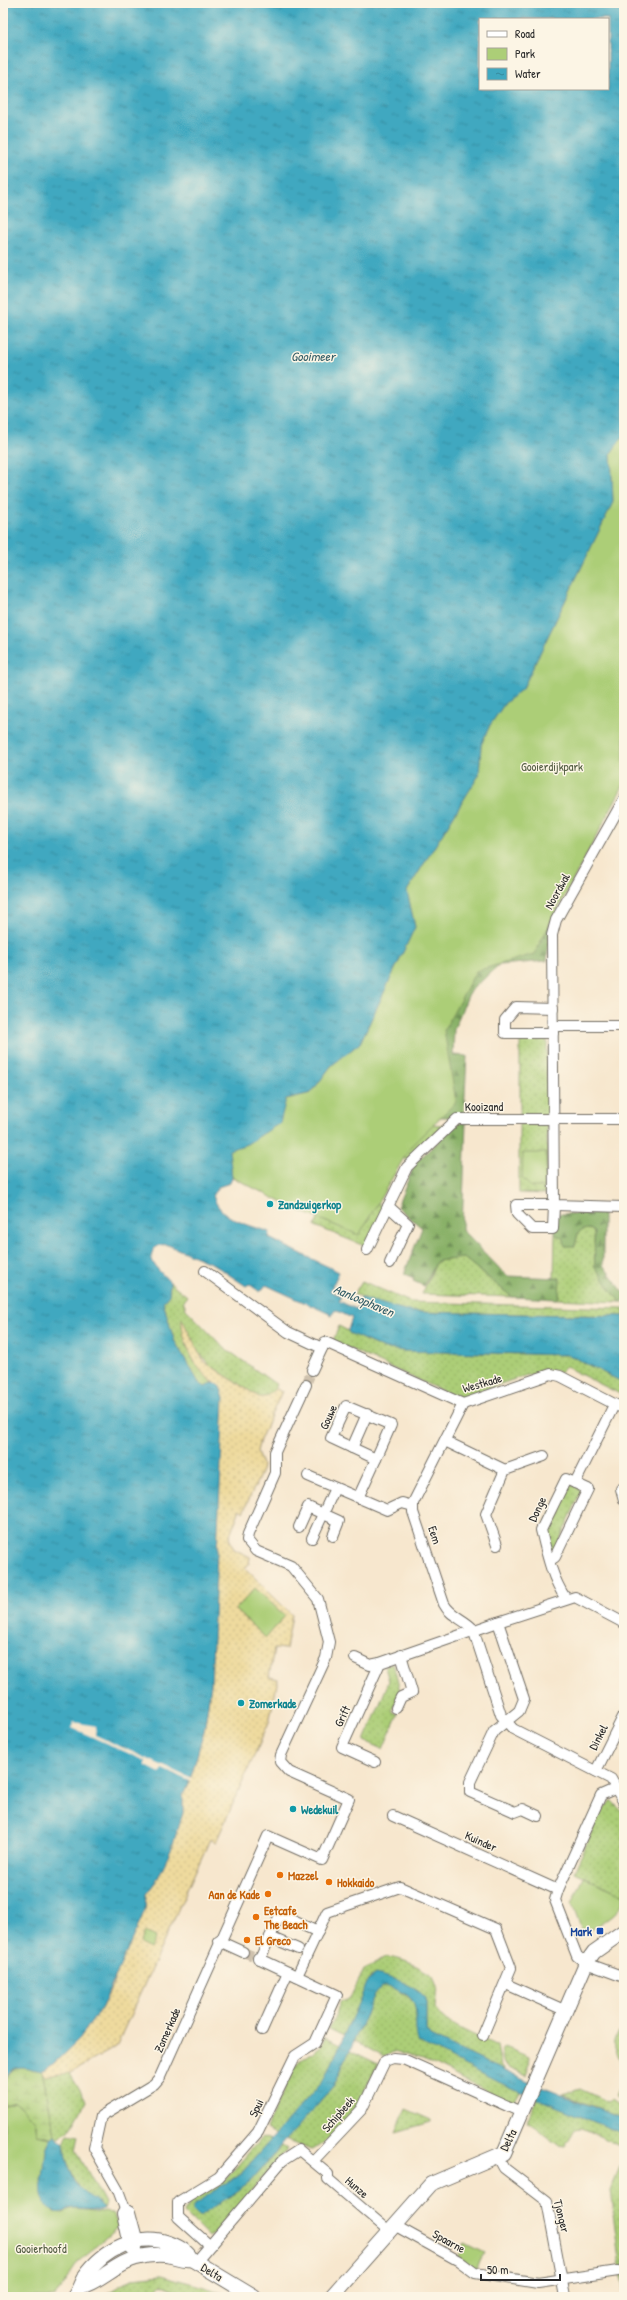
<svg xmlns="http://www.w3.org/2000/svg" width="627" height="2300" font-family="'Patrick Hand',sans-serif">
<defs>
<pattern id="grass-dots" width="8" height="8" patternUnits="userSpaceOnUse"><rect width="8" height="8" fill="#acce77"/><path d="M2 2h.1M6 6h.1" fill="none" stroke="#94b167" stroke-width="1.8" stroke-linecap="round"/></pattern>
<pattern id="forest-firs" width="22" height="20" patternUnits="userSpaceOnUse"><rect width="22" height="20" fill="#89b168"/><path d="M5 1l3.5 6h-7zM16 11l3.5 6h-7z" fill="#709056"/></pattern>
<pattern id="wetland-marsh" width="20" height="14" patternUnits="userSpaceOnUse"><rect width="20" height="14" fill="#acce77"/><path d="M1 5h8M5 5V1M11 12h8M15 12V8" fill="none" stroke="#94b167"/></pattern>
<pattern id="sand-dots" width="8" height="8" patternUnits="userSpaceOnUse"><rect width="8" height="8" fill="#eeda9e"/><path d="M2 2h.1M6 6h.1" fill="none" stroke="#cb8" stroke-width="1.8" stroke-linecap="round"/></pattern>
<pattern id="water-ripples" width="26" height="14" patternUnits="userSpaceOnUse"><rect width="26" height="14" fill="#40a8c0"/><path d="M2 4q2-2 4 0t4 0M15 11q2-2 4 0t4 0" fill="none" stroke="#36899c"/></pattern>
</defs>
<rect width="100%" height="100%" fill="#fcf5e5"/>
<filter id="ink" filterUnits="userSpaceOnUse"><feTurbulence type="fractalNoise" baseFrequency=".025" numOctaves="2"/><feDisplacementMap in="SourceGraphic" scale="8" xChannelSelector="R" yChannelSelector="G"/><feConvolveMatrix kernelMatrix="1 2 1 2 8 2 1 2 1" color-interpolation-filters="sRGB"/></filter>
<filter id="wash" filterUnits="userSpaceOnUse"><feTurbulence type="fractalNoise" baseFrequency=".012" numOctaves="4" result="noise"/><feDisplacementMap in="SourceGraphic" scale="16" xChannelSelector="R" yChannelSelector="G"/><feGaussianBlur stdDeviation="0.9" result="paint"/><feColorMatrix in="noise" values="0 0 0 0 0 0 0 0 0 0 0 0 0 0 0 0 0 1.4 0 .05"/><feComposite in="paint" operator="in"/></filter>
<g filter="url(#wash)">
<rect width="100%" height="100%" fill="#f7e7ce"/>
<g fill="url(#grass-dots)" stroke="#6c7c51">
<path d="M 520,1038 L 547,1038 L 547,1116 L 520,1115 Z"/>
<path d="M 385,1122 L 445,1125 L 406,1161 Z"/>
<path d="M 519,1124 L 547,1124 L 548,1194 L 519,1193 Z"/>
<path d="M 363,1194 L 385,1208 L 367,1247 L 315,1226 L 325,1201 Z"/>
<path d="M 582,1229 L 590,1229 L 594,1232 L 595,1267 L 620,1302 L 557,1299 L 559,1297 L 559,1279 L 554,1278 L 555,1234 C 565,1237 564,1242 575,1246 L 578,1233 Z"/>
<path d="M 464,1258 L 512,1297 L 422,1294 L 437,1261 Z"/>
<path d="M 362,1281 L 410,1302 L 624,1308 L 624,1316 L 413,1312 L 386,1306 L 354,1294 Z"/>
<path d="M 170,1282 L 187,1296 L 183,1301 L 186,1309 L 222,1346 L 277,1385 L 272,1393 L 263,1398 L 259,1397 L 209,1365 L 199,1352 L 185,1343 L 194,1361 L 213,1383 L 205,1387 L 199,1383 L 174,1340 L 163,1302 L 169,1295 Z"/>
<path d="M 339,1326 L 364,1340 L 383,1348 L 403,1351 L 569,1355 L 624,1383 L 624,1396 L 566,1367 L 560,1372 L 555,1370 L 527,1375 L 471,1394 L 472,1397 L 462,1400 L 333,1341 Z"/>
<path d="M 572,1485 L 578,1487 L 581,1492 L 553,1555 L 550,1555 L 544,1527 L 566,1487 Z"/>
<path d="M 393,1663 L 400,1691 L 392,1711 L 398,1714 L 383,1749 L 365,1741 L 389,1681 L 385,1667 Z"/>
<path d="M 611,1800 L 624,1813 L 624,1895 L 574,1872 L 599,1816 Z"/>
<path d="M 385,1957 C 403,1958 418,1966 433,1976 L 437,1987 L 435,2008 C 448,2027 478,2036 497,2046 L 501,2067 L 506,2072 L 430,2036 L 426,2030 L 426,1998 L 371,1976 L 344,2036 L 329,2029 L 342,2000 L 345,2001 L 350,1998 L 364,1970 Z"/>
<path d="M 387,1986 C 424,2000 415,2008 419,2043 L 520,2091 L 520,2093 L 511,2104 L 423,2059 L 393,2052 L 384,2057 L 354,2041 L 375,1994 L 379,1988 Z"/>
<path d="M 622,2026 L 624,2027 L 624,2067 C 614,2045 610,2048 622,2026 Z"/>
<path d="M 325,2038 L 340,2045 L 326,2077 L 276,2135 L 266,2129 L 296,2064 L 321,2046 Z"/>
<path d="M 505,2047 L 529,2057 L 527,2076 L 506,2067 L 503,2062 L 502,2051 Z"/>
<path d="M 350,2050 L 378,2064 C 372,2072 370,2083 365,2092 C 357,2111 331,2142 311,2150 L 286,2140 L 334,2085 Z"/>
<path d="M 42,2071 L 45,2076 L 69,2072 L 86,2101 L 70,2130 L 59,2137 L 55,2135 Z"/>
<path d="M 624,2079 L 624,2102 L 615,2096 Z"/>
<path d="M 580,2089 L 608,2102 L 612,2100 L 624,2109 L 624,2119 L 563,2094 Z"/>
<path d="M 537,2098 L 624,2134 L 624,2147 L 581,2128 L 575,2129 L 565,2146 L 559,2145 L 527,2121 Z"/>
<path d="M 406,2109 L 431,2120 L 431,2122 L 396,2132 Z"/>
<path d="M 69,2134 L 79,2136 L 76,2150 L 105,2203 L 103,2210 L 103,2208 L 82,2192 L 70,2170 L 64,2152 L 64,2143 Z"/>
<path d="M 262,2137 L 271,2140 L 240,2175 L 194,2204 L 198,2217 L 249,2183 L 282,2146 L 287,2149 L 214,2234 L 208,2237 L 184,2213 L 189,2201 L 225,2180 Z"/>
<path d="M 624,2157 L 624,2297 L 610,2191 Z"/>
<path d="M 161,2275 L 233,2295 L 236,2297 L 191,2297 L 161,2284 L 153,2297 L 101,2297 L 133,2278 Z"/>
</g>
<g fill="url(#forest-firs)" stroke="#5a6e4a">
<path d="M 541,925 L 550,925 L 547,961 L 500,965 L 470,991 L 454,1029 L 453,1055 L 467,1056 L 464,1115 L 453,1117 L 376,1117 L 441,943 Z"/>
<path d="M 458,1123 L 466,1123 L 462,1230 L 507,1276 L 560,1278 L 559,1297 L 557,1299 L 512,1297 L 464,1258 L 437,1261 L 424,1286 L 413,1281 L 414,1278 L 404,1274 L 422,1228 L 397,1207 L 415,1163 Z"/>
<path d="M 603,1213 L 603,1265 L 624,1293 L 624,1302 L 620,1302 L 595,1267 L 594,1232 L 590,1229 L 582,1230 L 578,1233 L 575,1246 L 565,1246 L 564,1239 L 555,1234 L 555,1214 Z"/>
</g>
<path fill="url(#wetland-marsh)" stroke="#6c7c51" d="M 22,2066 L 42,2071 L 55,2135 L 51,2138 L 37,2135 L 35,2121 L 15,2102 L 3,2106 L 3,2079 L 15,2068 Z"/>
<path fill="url(#sand-dots)" stroke="#8c8264" d="M 182,1319 L 204,1362 L 209,1365 L 259,1397 L 266,1397 L 276,1388 L 281,1392 L 282,1391 L 260,1440 L 257,1451 L 262,1465 L 261,1473 L 243,1512 L 240,1509 L 229,1538 L 234,1549 L 250,1557 L 249,1564 L 245,1568 L 292,1615 L 286,1649 L 274,1648 L 269,1677 L 278,1679 L 269,1722 L 216,1842 L 210,1839 L 116,2047 L 70,2073 L 45,2076 L 42,2071 L 52,2065 L 79,2039 L 101,2009 L 113,1985 L 118,1967 L 145,1910 L 146,1894 L 157,1880 L 183,1813 L 183,1794 L 191,1777 L 204,1731 L 211,1684 L 219,1384 C 199,1380 180,1339 182,1319 Z"/>
<g fill="#acce77" stroke="#6c7c51">
<path d="M 624,435 L 624,784 L 534,954 L 476,971 L 444,1030 L 456,1102 L 411,1146 L 359,1235 L 295,1209 L 232,1177 L 228,1150 L 247,1144 L 286,1099 L 311,1093 L 331,1066 L 360,1043 L 415,927 L 407,891 L 479,775 L 481,745 L 490,725 L 505,703 L 523,688 L 613,502 L 611,453 Z"/>
<path d="M 523,1153 L 546,1153 L 546,1187 L 531,1187 L 522,1178 Z"/>
<path d="M 255,1588 L 285,1616 L 266,1638 L 235,1610 Z"/>
<path d="M 584,1877 L 624,1895 C 624,1914 597,1925 583,1934 L 572,1904 Z"/>
<path d="M 145,1932 L 156,1937 L 150,1949 L 140,1944 Z"/>
<path d="M 15,2102 L 35,2121 L 37,2135 L 51,2138 C 42,2152 48,2169 41,2183 L 45,2204 L 54,2212 L 63,2213 L 75,2209 L 112,2213 L 119,2226 L 79,2261 L 55,2297 L 3,2297 L 3,2106 Z"/>
<path d="M 465,2243 L 485,2253 L 475,2270 L 457,2257 Z"/>
</g>
<g fill="url(#water-ripples)" stroke="#366a76" fill-rule="evenodd">
<path d="M 3,3 L 624,3 L 624,435 L 611,453 L 613,502 L 523,688 L 505,703 L 490,725 L 481,745 L 479,775 L 407,891 L 415,927 L 360,1043 L 331,1066 L 311,1093 L 286,1099 L 280,1123 L 247,1144 L 229,1150 L 232,1177 L 230,1183 L 218,1187 L 213,1195 C 219,1220 250,1225 270,1232 L 269,1238 L 339,1272 L 330,1291 L 341,1296 L 339,1301 L 356,1309 L 361,1298 L 413,1312 L 624,1316 L 624,1383 L 569,1355 L 403,1351 L 383,1348 L 349,1333 L 348,1330 L 352,1318 L 335,1310 L 332,1315 L 266,1285 L 260,1292 L 249,1284 L 246,1286 L 213,1264 L 168,1245 C 163,1244 158,1245 154,1249 C 145,1261 163,1274 170,1282 L 169,1295 L 163,1302 L 174,1340 L 199,1383 L 205,1387 L 213,1383 L 219,1384 L 224,1398 L 211,1684 L 204,1731 L 191,1777 L 183,1794 L 183,1813 L 171,1850 L 157,1880 L 146,1894 L 145,1910 L 101,2009 L 79,2039 L 52,2065 L 42,2071 C 24,2068 17,2061 3,2079 ZM 480,19 L 608,19 L 608,89 L 480,89 Z"/>
<path d="M 375,1974 C 394,1978 413,1984 426,1998 L 426,2030 L 430,2036 L 526,2081 L 624,2119 L 624,2134 L 509,2087 L 419,2043 C 410,2024 426,2001 399,1991 C 393,1988 388,1986 381,1987 L 375,1994 L 334,2085 L 249,2183 L 201,2216 L 198,2217 L 191,2210 L 194,2204 L 240,2175 L 326,2077 L 367,1983 Z"/>
<path d="M 55,2135 L 64,2143 C 64,2158 73,2182 83,2192 C 89,2198 98,2201 103,2208 L 101,2210 C 93,2210 85,2209 76,2209 C 69,2209 63,2214 55,2212 C 42,2208 37,2189 43,2178 L 46,2150 L 51,2138 Z"/>
</g>
<path fill="#f7e7ce" d="M 73,1722 L 96,1726 L 95,1735 L 192,1779 L 190,1781 L 162,1769 L 160,1773 L 146,1766 L 146,1761 L 72,1728 Z"/>
</g>
<g filter="url(#ink)">
<g fill="none" stroke-linecap="round" stroke-linejoin="round">
<g stroke="#cec1ad" stroke-width="10" stroke-dasharray="10 5" stroke-linecap="butt">
<path d="M 306,1385 L 312,1370"/>
<path d="M 243,1952 L 258,1958"/>
</g>
<g stroke="#726d64" stroke-width="12">
<g id="street">
<path d="M 624,799 L 556,920 L 552,935 L 554,1205 L 624,1207"/>
<path d="M 553,1008 L 516,1007 L 505,1020 L 505,1033 L 553,1033"/>
<path d="M 553,1026 L 624,1026"/>
<path d="M 516,1205 L 554,1205 L 553,1229 L 532,1229 L 517,1214 Z"/>
<path d="M 388,1206 L 408,1224 L 390,1263"/>
<path d="M 367,1250 L 407,1167 L 457,1119 L 624,1119"/>
<path d="M 205,1271 L 288,1332 L 322,1348"/>
<path d="M 312,1370 L 325,1342 L 463,1404 L 551,1374 L 560,1376 L 624,1409"/>
<path d="M 463,1404 L 413,1503 L 413,1512 L 444,1604 C 450,1616 464,1619 473,1629 L 501,1715 L 513,1729 L 611,1779 L 624,1803"/>
<path d="M 346,1406 L 391,1425 L 376,1459 L 331,1438 Z"/>
<path d="M 445,1441 L 505,1470"/>
<path d="M 352,1448 L 367,1414"/>
<path d="M 308,1476 L 387,1510 L 402,1503 L 413,1506"/>
<path d="M 575,1483 L 614,1405"/>
<path d="M 621,1489 L 624,1500"/>
<path d="M 358,1498 L 376,1459"/>
<path d="M 299,1527 L 308,1507 L 339,1521 L 333,1536"/>
<path d="M 312,1538 L 335,1488"/>
<path d="M 497,1545 L 486,1514 L 505,1470 L 544,1456"/>
<path d="M 549,1561 L 555,1557 L 588,1489 L 566,1479 L 541,1530 C 547,1555 552,1578 566,1599"/>
<path d="M 498,1622 L 575,1597 L 624,1623"/>
<path d="M 355,1658 L 370,1665 L 380,1663"/>
<path d="M 396,1708 L 401,1697 L 412,1692 L 401,1655"/>
<path d="M 375,1762 L 342,1747 L 380,1663 L 498,1622 L 524,1699 L 519,1711 L 494,1731 L 470,1782 L 470,1792 L 515,1812 L 523,1809 L 538,1816"/>
<path d="M 596,1771 L 624,1715"/>
<path d="M 617,1788 L 601,1795 L 558,1890 L 555,1900 L 577,1956 L 586,1963 L 624,1977"/>
<path d="M 393,1816 L 558,1890"/>
<path d="M 270,1937 L 298,1949"/>
<path d="M 219,1941 L 243,1952"/>
<path d="M 260,1959 L 280,1915 L 318,1932"/>
<path d="M 297,1976 L 327,1912 L 400,1887 L 496,1929 L 511,1968 L 483,2035"/>
<path d="M 506,1984 L 564,2010"/>
<path d="M 262,2030 L 288,1972"/>
<path d="M 498,2157 L 504,2168 L 547,2201 L 565,2297"/>
<path d="M 313,2161 L 362,2109 L 385,2061 L 393,2058 L 403,2059 L 521,2112"/>
<path d="M 125,2209 L 122,2214 L 130,2249"/>
<path d="M 394,2225 L 459,2261 L 475,2273 L 538,2283 L 618,2271"/>
<path d="M 209,2245 L 178,2217 L 178,2202 L 219,2177 L 258,2132 L 295,2056 L 315,2043 L 337,1995 L 258,1958"/>
<path d="M 135,2258 L 138,2242 L 130,2212 L 125,2209 L 118,2190 L 94,2148 L 101,2116 L 154,2084 L 160,2077 L 268,1836 L 322,1860 L 349,1799 L 289,1772 L 280,1762 L 281,1755 L 326,1658 L 329,1642 L 318,1599 L 291,1566 L 256,1551 L 247,1540 L 248,1534 L 275,1473 L 275,1452 L 306,1385"/>
<path d="M 196,2262 L 282,2161 L 299,2150 L 328,2174 L 328,2179 L 389,2231"/>
</g>
</g>
<g stroke="#726d64" stroke-width="16">
<g id="secondary">
<path d="M 82,2286 C 98,2283 116,2263 136,2258 C 146,2255 156,2254 167,2255 C 175,2256 183,2261 190,2259"/>
<path d="M 74,2297 C 79,2290 81,2282 85,2276 C 103,2250 138,2232 169,2243 C 177,2246 188,2251 191,2259 L 254,2297"/>
<path d="M 331,2297 L 431,2184 L 504,2153 L 586,1963 L 594,1952 L 624,1931"/>
</g>
</g>
<use href="#street" stroke="#fff" stroke-width="10"/>
<use href="#secondary" stroke="#fff" stroke-width="14"/>
</g>
</g>
<g fill="#0f9aa8" stroke="#fcf5e5" stroke-width="1.5">
<circle cx="270" cy="1204" r="4"/>
<circle cx="241" cy="1703" r="4"/>
<circle cx="293" cy="1809" r="4"/>
</g>
<g fill="#e8710a" stroke="#fcf5e5" stroke-width="1.5">
<circle cx="280" cy="1875" r="4"/>
<circle cx="329" cy="1882" r="4"/>
<circle cx="268" cy="1894" r="4"/>
<circle cx="256" cy="1917" r="4"/>
<circle cx="247" cy="1940" r="4"/>
</g>
<rect fill="#1a4fb4" stroke="#fcf5e5" stroke-width="1.5" x="596" y="1927" width="8" height="8" rx="2"/>
<g text-anchor="middle" dominant-baseline="central" stroke-width="3" stroke-linejoin="round" paint-order="stroke">
<g font-size="12" fill="#525c42" stroke="#fcf5e5">
<text x="552" y="766">Gooierdijkpark</text>
<text x="41" y="2248">Gooierhoofd</text>
</g>
<g font-size="12" fill="#2b2b2b" stroke="#fcf5e5">
<text transform="translate(557 891) rotate(-61)">Noordwal</text>
<text x="484" y="1106">Kooizand</text>
<text transform="translate(482 1383) rotate(-16)">Westkade</text>
<text transform="translate(328 1417) rotate(-66)">Gouwe</text>
<text transform="translate(537 1509) rotate(-65)">Donge</text>
<text transform="translate(435 1535) rotate(72)">Eem</text>
<text transform="translate(342 1716) rotate(-65)">Grift</text>
<text transform="translate(598 1737) rotate(-63)">Dinkel</text>
<text transform="translate(481 1841) rotate(24)">Kuinder</text>
<text transform="translate(167 2030) rotate(-66)">Zomerkade</text>
<text transform="translate(256 2108) rotate(-65)">Spui</text>
<text transform="translate(338 2114) rotate(-49)">Schipbeek</text>
<text transform="translate(508 2140) rotate(-64)">Delta</text>
<text transform="translate(357 2187) rotate(41)">Hunze</text>
<text transform="translate(562 2216) rotate(76)">Tjonger</text>
<text transform="translate(449 2241) rotate(29)">Spaarne</text>
<text transform="translate(212 2272) rotate(32)">Delta</text>
</g>
<g font-size="12" font-weight="bold" fill="#0d838f" stroke="#fcf5e5" text-anchor="start">
<text x="278" y="1204">Zandzuigerkop</text>
<text x="249" y="1703">Zomerkade</text>
<text x="301" y="1809">Wedekuil</text>
</g>
<g font-size="12" font-weight="bold" fill="#c56008" stroke="#fcf5e5" text-anchor="start">
<text x="288" y="1875">Mazzel</text>
<text x="337" y="1882">Hokkaido</text>
<text x="260" y="1894" text-anchor="end">Aan de Kade</text>
<text x="264" y="1910">Eetcafe<tspan x="264" dy="14">The Beach</tspan></text>
<text x="255" y="1940">El Greco</text>
</g>
<g font-size="12" font-weight="bold" fill="#164399" stroke="#fcf5e5" text-anchor="end">
<text x="592" y="1931">Mark</text>
</g>
<g font-size="13" font-style="italic" fill="#335d67" stroke="#fcf5e5">
<text x="313" y="356">Gooimeer</text>
<text transform="translate(364 1300) rotate(23)">Aanloophaven</text>
</g>
</g>
<rect width="627" height="2300" fill="none" stroke="#fcf5e5" stroke-width="16"/>
<rect x="479" y="18" width="130" height="72" fill="#fcf5e5" stroke="#a8a49b"/>
<rect x="487" y="31" width="20" height="6" fill="#ffffff" stroke="#a8a49b"/>
<text x="515" y="38" font-size="12" fill="#2b2b2b">Road</text>
<rect x="487" y="48" width="20" height="12" fill="#acce77" stroke="#a8a49b"/>
<text x="515" y="58" font-size="12" fill="#2b2b2b">Park</text>
<rect x="487" y="68" width="20" height="12" fill="url(#water-ripples)" stroke="#a8a49b"/>
<text x="515" y="78" font-size="12" fill="#2b2b2b">Water</text>
<path d="M481 2274v6h79v-6" fill="none" stroke="#2b2b2b" stroke-width="2"/>
<text x="487" y="2274" font-size="12" fill="#2b2b2b" stroke="#fcf5e5" stroke-width="3" paint-order="stroke">50 m</text>
</svg>
